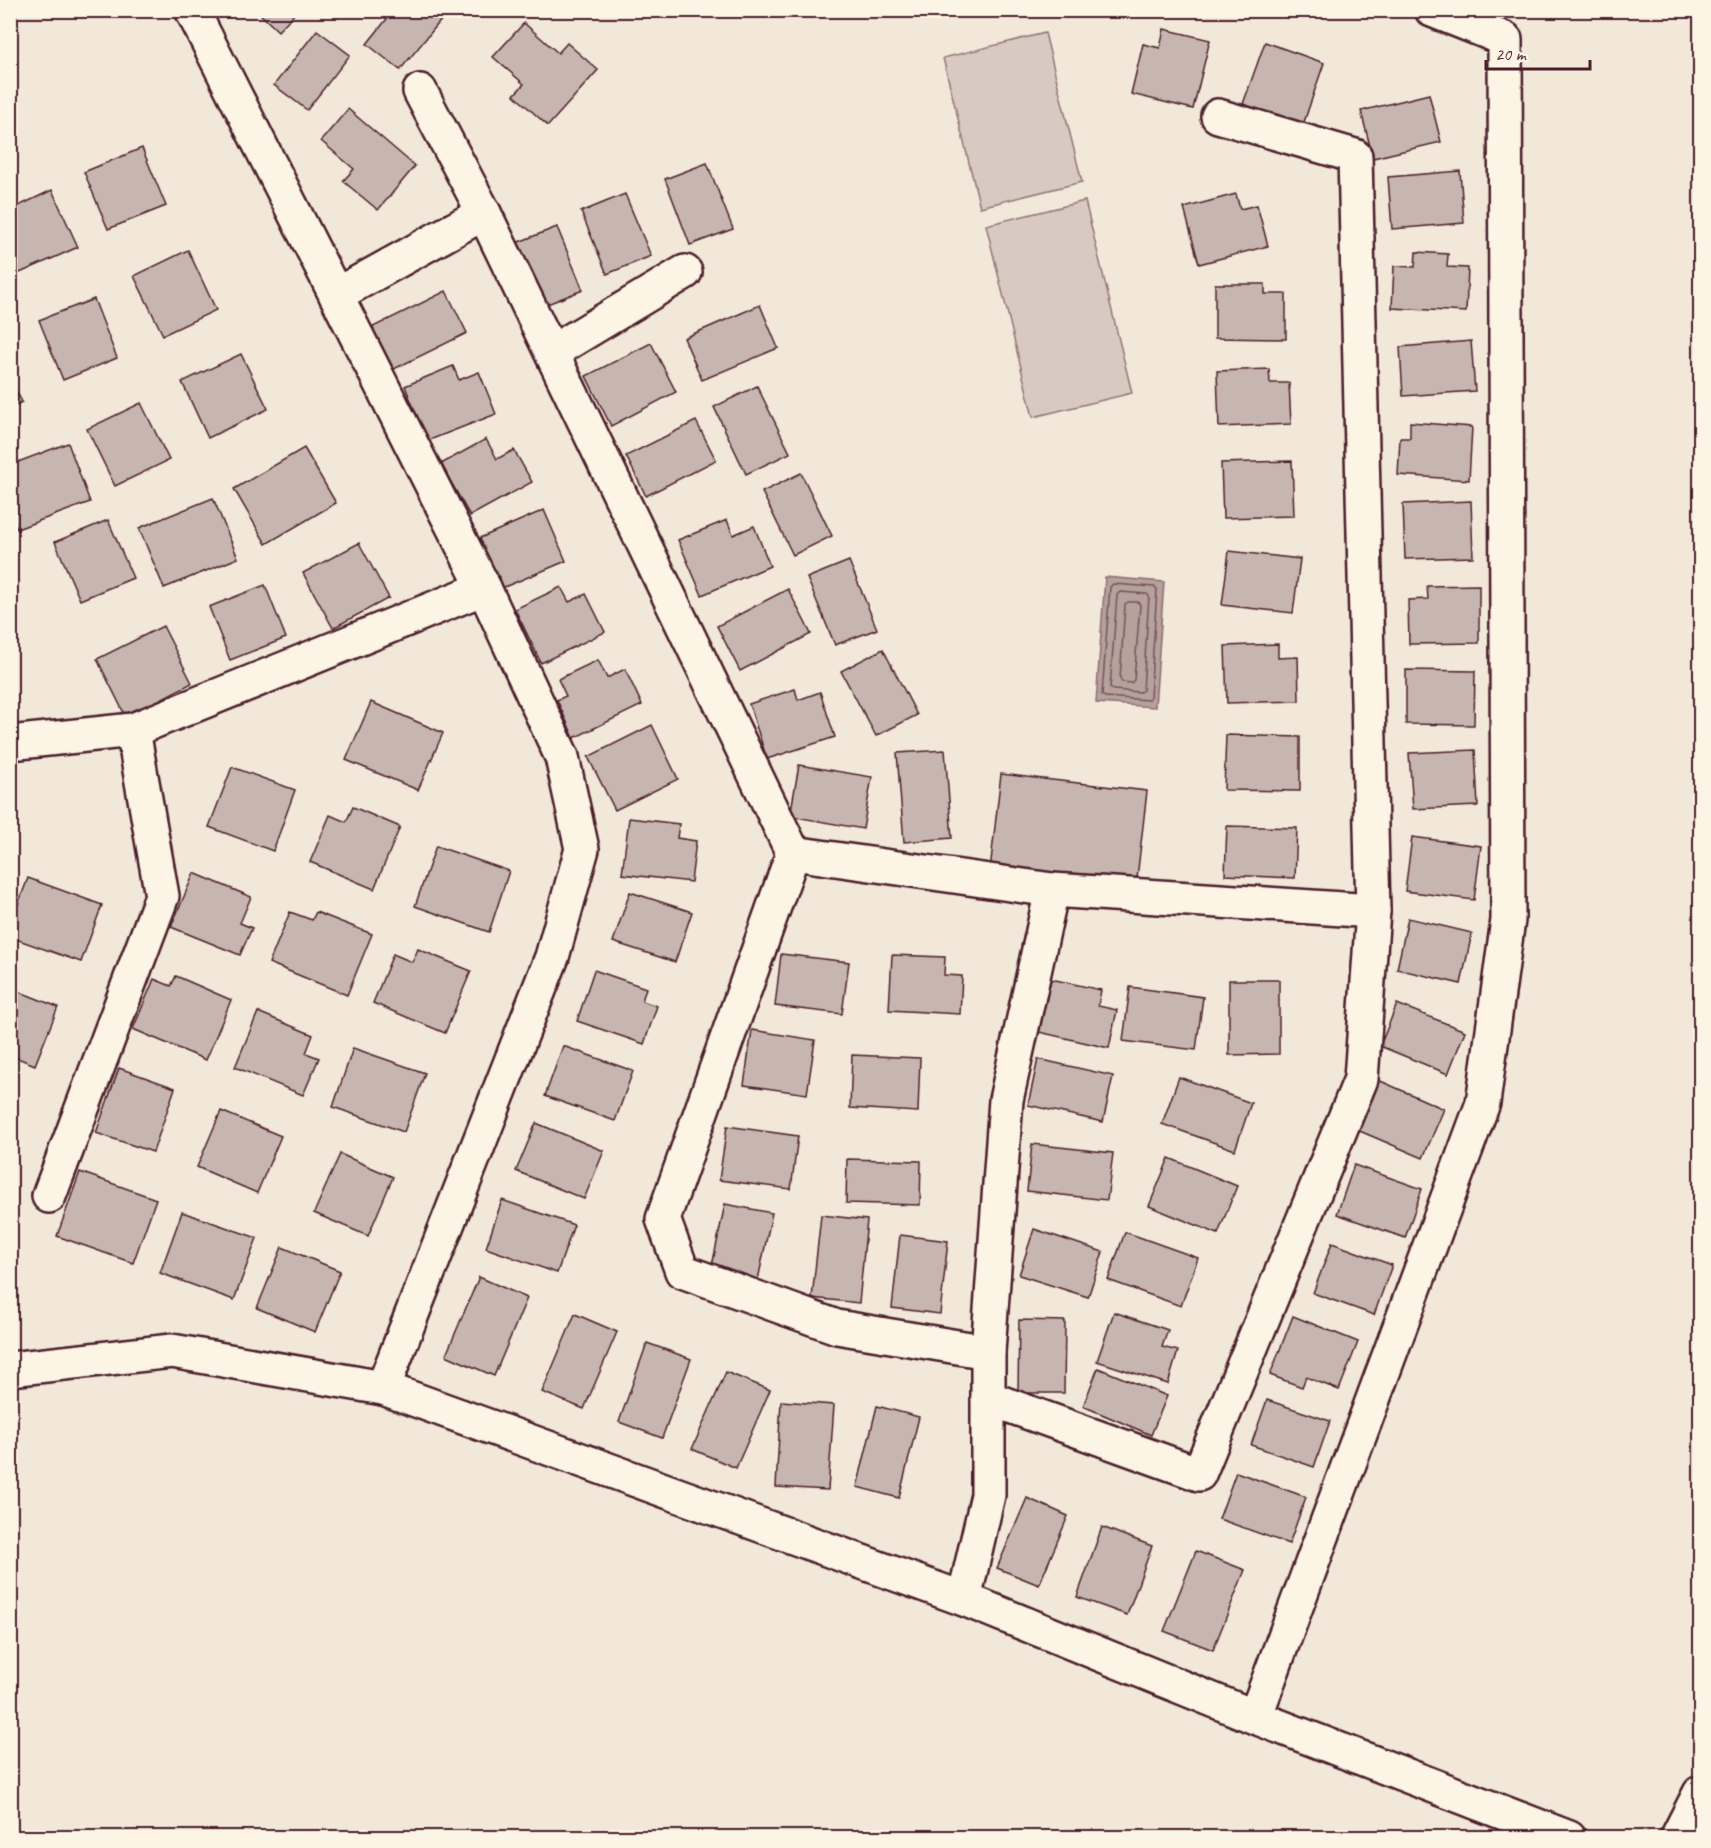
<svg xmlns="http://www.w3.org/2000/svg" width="1711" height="1848" font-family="Caveat,sans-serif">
<rect width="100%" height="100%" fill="#f1e8da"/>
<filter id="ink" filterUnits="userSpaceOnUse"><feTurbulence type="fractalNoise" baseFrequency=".0167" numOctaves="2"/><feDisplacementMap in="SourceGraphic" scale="12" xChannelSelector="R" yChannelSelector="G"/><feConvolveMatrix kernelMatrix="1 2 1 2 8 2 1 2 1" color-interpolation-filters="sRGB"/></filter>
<g filter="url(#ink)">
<g fill="#d8cac0" stroke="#917476" stroke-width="1.5">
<path d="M 1045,33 L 1082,182 L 980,207 L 943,58 Z"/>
<path d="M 1085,201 L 1132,393 L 1033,417 L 986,225 Z"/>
</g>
<path fill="#b6a19c" stroke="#8b6d6f" stroke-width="1.5" d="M 1105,577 L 1164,582 L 1155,707 L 1096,703 Z"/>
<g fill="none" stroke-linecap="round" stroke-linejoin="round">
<g stroke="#755358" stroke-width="1.5">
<path d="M 1113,584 L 1155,587 L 1157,589 L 1150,698 L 1148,700 L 1105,697 L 1102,695 L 1110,587 Z"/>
<path d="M 1120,592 L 1147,594 L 1149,596 L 1143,690 L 1140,692 L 1113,690 L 1110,688 L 1117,595 Z"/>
<path d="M 1128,602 L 1138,602 L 1140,605 L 1134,680 L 1131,683 L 1122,682 L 1120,679 L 1125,604 Z"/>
</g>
</g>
<g fill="#c7b6af" stroke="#4a1f2b" stroke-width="1.5">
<path d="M 256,10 L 298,10 L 278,31 Z"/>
<path d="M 394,10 L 431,10 L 442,19 L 400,70 L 367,44 Z"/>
<path d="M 524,23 L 558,53 L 567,43 L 598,70 L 548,126 L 514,95 L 524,84 L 493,57 Z"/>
<path d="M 1164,29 L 1210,40 L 1193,109 L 1131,94 L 1143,44 L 1160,48 Z"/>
<path d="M 317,30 L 350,55 L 307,110 L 274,85 Z"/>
<path d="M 1265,42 L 1324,63 L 1303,125 L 1243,104 Z"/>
<path d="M 1429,94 L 1441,142 L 1373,158 L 1361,111 Z"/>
<path d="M 348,109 L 415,166 L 378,210 L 343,181 L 354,169 L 321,141 Z"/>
<path d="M 142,148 L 166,206 L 108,229 L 84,172 Z"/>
<path d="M 707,163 L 733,229 L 690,245 L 665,179 Z"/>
<path d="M 1460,171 L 1464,223 L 1392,229 L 1388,177 Z"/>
<path d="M 52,190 L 78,247 L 13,276 L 10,270 L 10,210 Z"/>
<path d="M 625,194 L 651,256 L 607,274 L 581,212 Z"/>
<path d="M 1236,194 L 1240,209 L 1257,205 L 1268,246 L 1199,264 L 1184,208 Z"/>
<path d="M 557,227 L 583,290 L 537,308 L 511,245 Z"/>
<path d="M 188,250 L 216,310 L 163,335 L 134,276 Z"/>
<path d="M 1416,252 L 1448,254 L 1447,267 L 1468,268 L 1466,312 L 1392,308 L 1394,266 L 1415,267 Z"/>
<path d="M 1215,284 L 1265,284 L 1265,294 L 1286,294 L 1286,339 L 1215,338 Z"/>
<path d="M 446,291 L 467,333 L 392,370 L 371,328 Z"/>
<path d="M 94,299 L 117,358 L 63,380 L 39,320 Z"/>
<path d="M 760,305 L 778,348 L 702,380 L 684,338 Z"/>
<path d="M 1471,341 L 1475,391 L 1403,396 L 1400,347 Z"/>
<path d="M 651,343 L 676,392 L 611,426 L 586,376 Z"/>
<path d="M 241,354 L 268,409 L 208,438 L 182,382 Z"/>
<path d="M 453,366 L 459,380 L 479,372 L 496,414 L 427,441 L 405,386 Z"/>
<path d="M 1269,369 L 1270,383 L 1289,383 L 1291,424 L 1219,427 L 1217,371 Z"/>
<path d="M 10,379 L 22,402 L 10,408 Z"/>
<path d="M 757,386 L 790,453 L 746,474 L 714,407 Z"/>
<path d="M 141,403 L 169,460 L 115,486 L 87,429 Z"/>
<path d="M 696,421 L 716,460 L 646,496 L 626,456 Z"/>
<path d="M 1410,422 L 1472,427 L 1469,480 L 1398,475 L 1400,438 L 1410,438 Z"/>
<path d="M 486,439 L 497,459 L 514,450 L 532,482 L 470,516 L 441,464 Z"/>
<path d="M 68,443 L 90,502 L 17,529 L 10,512 L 10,465 Z"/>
<path d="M 304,448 L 336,503 L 266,544 L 234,489 Z"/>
<path d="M 1292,461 L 1294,516 L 1223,518 L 1221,463 Z"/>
<path d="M 801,473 L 832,536 L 793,555 L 762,492 Z"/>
<path d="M 213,498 L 238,558 L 164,588 L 139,528 Z"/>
<path d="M 1471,501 L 1473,557 L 1405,559 L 1403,504 Z"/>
<path d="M 544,510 L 566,561 L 502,588 L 480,538 Z"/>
<path d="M 108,520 L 133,578 L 80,600 L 55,542 Z"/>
<path d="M 727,520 L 733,535 L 754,526 L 770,566 L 702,595 L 678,540 Z"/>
<path d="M 359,543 L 389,598 L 333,628 L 303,573 Z"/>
<path d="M 1229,551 L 1300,559 L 1293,613 L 1222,605 Z"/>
<path d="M 849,561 L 877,629 L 835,645 L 807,578 Z"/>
<path d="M 265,585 L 286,638 L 230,660 L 209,607 Z"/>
<path d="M 1479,585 L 1479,643 L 1409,644 L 1408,600 L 1428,599 L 1427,586 Z"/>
<path d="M 561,587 L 569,602 L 586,594 L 605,632 L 541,663 L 515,609 Z"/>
<path d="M 788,589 L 811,634 L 740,671 L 717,626 Z"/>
<path d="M 163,626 L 192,683 L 126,717 L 97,659 Z"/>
<path d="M 1278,644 L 1278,658 L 1298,657 L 1299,701 L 1227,703 L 1225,646 Z"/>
<path d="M 883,649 L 917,715 L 876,736 L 841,671 Z"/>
<path d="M 598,660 L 607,678 L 625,669 L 642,705 L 574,738 L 557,700 L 566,696 L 558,679 Z"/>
<path d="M 1406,670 L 1475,671 L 1474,725 L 1406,724 Z"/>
<path d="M 795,689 L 798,700 L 820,692 L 835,737 L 767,759 L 749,704 Z"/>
<path d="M 371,702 L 443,733 L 418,790 L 346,760 Z"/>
<path d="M 652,725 L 678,779 L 615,810 L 588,757 Z"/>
<path d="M 1226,735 L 1300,737 L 1300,791 L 1224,790 Z"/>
<path d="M 945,750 L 952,838 L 904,842 L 897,753 Z"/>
<path d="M 1475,750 L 1478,806 L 1413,809 L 1409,753 Z"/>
<path d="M 799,765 L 872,777 L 863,829 L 790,816 Z"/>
<path d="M 232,767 L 295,790 L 273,851 L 209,827 Z"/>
<path d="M 1001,774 L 1147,791 L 1136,887 L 990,870 Z"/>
<path d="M 353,807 L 400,827 L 374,889 L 310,862 L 330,815 L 346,822 Z"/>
<path d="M 629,818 L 679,824 L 677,838 L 696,841 L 691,882 L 622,874 Z"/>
<path d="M 1227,826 L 1297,828 L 1295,878 L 1225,875 Z"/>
<path d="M 1412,837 L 1481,846 L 1474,900 L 1405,891 Z"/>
<path d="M 436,846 L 509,871 L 489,932 L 415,906 Z"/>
<path d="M 194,873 L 251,897 L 240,923 L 252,928 L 240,955 L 171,927 Z"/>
<path d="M 28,878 L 102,905 L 81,962 L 10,937 L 10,926 Z"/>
<path d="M 630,892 L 692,912 L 675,962 L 613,942 Z"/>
<path d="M 290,912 L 312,920 L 316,912 L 372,934 L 347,995 L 269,963 Z"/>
<path d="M 1408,918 L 1472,933 L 1461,984 L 1397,969 Z"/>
<path d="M 418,949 L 471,971 L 445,1033 L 373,1003 L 393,954 L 412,962 Z"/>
<path d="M 781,954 L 849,962 L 842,1014 L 775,1006 Z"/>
<path d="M 892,955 L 945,957 L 944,975 L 962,976 L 960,1014 L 889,1010 Z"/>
<path d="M 594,970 L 646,988 L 642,1001 L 657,1006 L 644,1044 L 577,1021 Z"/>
<path d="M 176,976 L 231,1000 L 206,1060 L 133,1029 L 154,979 L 171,986 Z"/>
<path d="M 1051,979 L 1101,990 L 1098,1006 L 1117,1010 L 1109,1048 L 1039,1032 Z"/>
<path d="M 1229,980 L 1279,980 L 1279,1054 L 1229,1055 Z"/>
<path d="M 1130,987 L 1203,997 L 1196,1050 L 1123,1041 Z"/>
<path d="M 10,988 L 58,1007 L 35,1065 L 10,1055 Z"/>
<path d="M 1397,1004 L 1465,1031 L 1448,1074 L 1380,1046 Z"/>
<path d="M 258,1012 L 313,1035 L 306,1053 L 319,1058 L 303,1095 L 235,1067 Z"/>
<path d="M 752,1030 L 815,1040 L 807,1094 L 744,1085 Z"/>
<path d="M 563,1046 L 633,1071 L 615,1121 L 545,1096 Z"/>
<path d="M 353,1048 L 425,1073 L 404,1132 L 333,1107 Z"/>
<path d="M 852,1055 L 920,1058 L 918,1112 L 850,1108 Z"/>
<path d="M 1038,1059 L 1113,1076 L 1103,1122 L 1028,1105 Z"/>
<path d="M 119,1068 L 175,1088 L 153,1152 L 96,1133 Z"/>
<path d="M 1179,1077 L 1251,1103 L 1235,1150 L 1162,1124 Z"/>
<path d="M 1376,1079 L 1444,1109 L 1423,1158 L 1355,1129 Z"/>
<path d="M 221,1111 L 281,1136 L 257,1193 L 197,1167 Z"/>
<path d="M 536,1123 L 604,1151 L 584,1199 L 516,1171 Z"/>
<path d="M 727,1126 L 798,1136 L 791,1189 L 719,1180 Z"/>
<path d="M 1032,1144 L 1113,1153 L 1107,1200 L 1027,1191 Z"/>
<path d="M 340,1154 L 393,1177 L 368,1236 L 314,1213 Z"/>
<path d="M 1169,1158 L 1237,1186 L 1218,1234 L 1149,1206 Z"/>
<path d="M 847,1159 L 921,1161 L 920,1205 L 846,1203 Z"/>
<path d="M 1354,1165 L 1422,1189 L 1405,1238 L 1337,1214 Z"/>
<path d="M 80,1172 L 156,1199 L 133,1263 L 57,1236 Z"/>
<path d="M 502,1200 L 574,1225 L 557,1273 L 486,1248 Z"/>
<path d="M 725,1204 L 772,1213 L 758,1280 L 711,1271 Z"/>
<path d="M 182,1212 L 257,1238 L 234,1300 L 160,1273 Z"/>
<path d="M 821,1215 L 867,1220 L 859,1303 L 812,1298 Z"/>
<path d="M 1034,1229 L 1103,1252 L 1088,1297 L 1019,1275 Z"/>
<path d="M 1125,1232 L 1198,1258 L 1181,1306 L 1108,1280 Z"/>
<path d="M 900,1235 L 948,1241 L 940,1314 L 892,1308 Z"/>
<path d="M 1332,1243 L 1392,1265 L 1374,1315 L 1313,1293 Z"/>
<path d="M 282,1247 L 340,1271 L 315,1332 L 257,1308 Z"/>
<path d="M 479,1277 L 527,1298 L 494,1376 L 446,1355 Z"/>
<path d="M 1114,1312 L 1168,1330 L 1162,1347 L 1178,1351 L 1168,1384 L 1097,1361 Z"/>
<path d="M 575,1314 L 617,1332 L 584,1409 L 542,1392 Z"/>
<path d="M 1293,1316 L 1358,1342 L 1339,1390 L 1306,1377 L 1302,1387 L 1270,1375 Z"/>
<path d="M 1019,1320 L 1065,1321 L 1064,1393 L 1018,1393 Z"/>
<path d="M 647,1343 L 691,1359 L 662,1438 L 619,1422 Z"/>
<path d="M 1098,1368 L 1167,1396 L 1151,1435 L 1083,1406 Z"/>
<path d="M 726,1372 L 770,1390 L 736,1468 L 692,1449 Z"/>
<path d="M 1267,1400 L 1330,1421 L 1314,1467 L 1251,1445 Z"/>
<path d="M 781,1401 L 834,1405 L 828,1490 L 776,1487 Z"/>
<path d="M 877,1406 L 919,1417 L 899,1498 L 857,1487 Z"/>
<path d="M 1236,1472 L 1306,1497 L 1289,1544 L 1219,1519 Z"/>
<path d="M 1027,1498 L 1068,1516 L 1039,1585 L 997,1568 Z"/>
<path d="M 1102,1527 L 1152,1546 L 1127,1615 L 1077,1597 Z"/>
<path d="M 1196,1551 L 1245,1570 L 1213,1650 L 1164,1631 Z"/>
</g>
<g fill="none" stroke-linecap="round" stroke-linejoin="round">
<g stroke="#4a1f2b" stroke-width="38">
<g id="minor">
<path d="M 420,91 L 484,213 L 793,853 L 663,1219 L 682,1271 L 837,1327 L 988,1352"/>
<path d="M 336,295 L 484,213"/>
<path d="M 552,352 L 685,272"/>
<path d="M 10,743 L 133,730 L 484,588"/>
<path d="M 793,853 L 1052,890 L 1373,911"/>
<path d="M 49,1196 L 162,896 L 133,730"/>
<path d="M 988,1398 L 1199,1474 L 1361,1079 L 1373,911 L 1355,156 L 1218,116"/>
<path d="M 964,1599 L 988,1495 L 988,1352 L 1006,1100 L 1052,890"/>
<path d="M 1255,1717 L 1483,1103 L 1508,920 L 1505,39 L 1432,10"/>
<path d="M 1677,1838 L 1700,1793"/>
</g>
</g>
<g stroke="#4a1f2b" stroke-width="38">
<g id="tertiary">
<path d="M 192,10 L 484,588 L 562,757 L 582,849 L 552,957 L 383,1388"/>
<path d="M 10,1369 L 172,1351 L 383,1388 L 964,1599 L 1255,1717 L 1569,1838"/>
</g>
</g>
<use href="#minor" stroke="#fcf5e5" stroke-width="33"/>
<use href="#tertiary" stroke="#fcf5e5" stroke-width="33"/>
</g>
</g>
<rect width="1711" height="1848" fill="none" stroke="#fcf5e5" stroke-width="36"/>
<rect x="18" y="18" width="1675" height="1812" fill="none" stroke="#4a1f2b" stroke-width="2" filter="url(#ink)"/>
<path d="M1486 60v9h104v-9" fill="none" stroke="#4a1f2b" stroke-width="3"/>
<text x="1495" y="60" font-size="18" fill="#4a1f2b" stroke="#fcf5e5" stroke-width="4.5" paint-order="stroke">20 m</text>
</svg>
